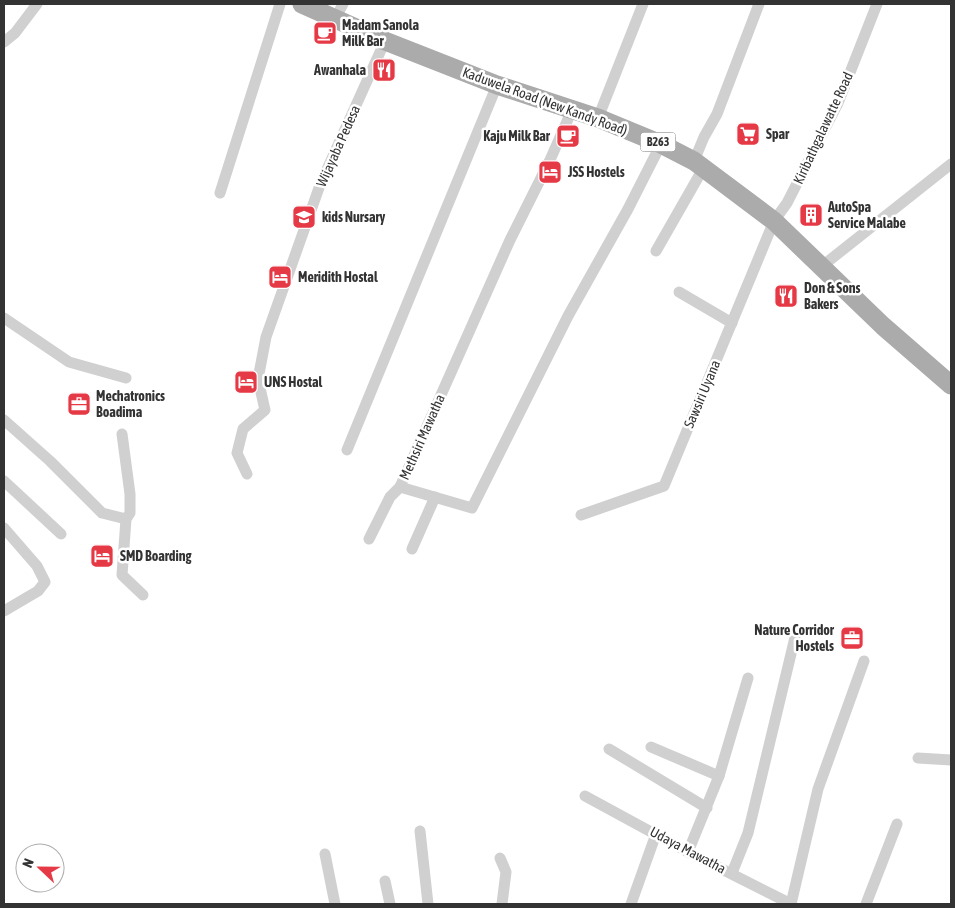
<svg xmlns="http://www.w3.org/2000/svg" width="955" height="908" font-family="'Asap Condensed',sans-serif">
<rect width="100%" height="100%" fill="#fff"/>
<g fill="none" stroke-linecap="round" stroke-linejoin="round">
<g stroke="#d0d0d0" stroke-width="11">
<path d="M 335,19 L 343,4"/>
<path d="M 4,42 L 15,33 L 37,4"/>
<path d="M 572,110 L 550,160 L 510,240 L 400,487 L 472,508 L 568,316 L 628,209 L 661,144"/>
<path d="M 598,118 L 643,4"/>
<path d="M 694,161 L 704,137 L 717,114 L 759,4"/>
<path d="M 220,193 L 280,4"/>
<path d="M 656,251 L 704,167"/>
<path d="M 821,267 L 951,164"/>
<path d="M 679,292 L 732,323"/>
<path d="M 4,318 L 69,362 L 126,378"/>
<path d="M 4,420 L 50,461 L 102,513 L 126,519"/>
<path d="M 122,434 L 130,494 L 130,513 L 126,519 L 122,575 L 143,595"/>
<path d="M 347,450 L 497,85"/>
<path d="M 247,474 L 237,453 L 243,429 L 265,410 L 258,379 L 266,337 L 320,185 L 385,41"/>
<path d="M 4,481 L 61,534"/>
<path d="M 581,515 L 664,486 L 774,221 L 787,203 L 838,103 L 877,4"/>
<path d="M 4,528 L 37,566 L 45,582 L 38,591 L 4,611"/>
<path d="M 369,539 L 390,497 L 400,487"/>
<path d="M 412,549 L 435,497"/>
<path d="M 651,747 L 719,776"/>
<path d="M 609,749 L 707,808"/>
<path d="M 918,758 L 951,760"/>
<path d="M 585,796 L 688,852 L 791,904"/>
<path d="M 420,831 L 428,904"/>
<path d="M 688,852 L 719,776 L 748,678"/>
<path d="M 325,854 L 335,904"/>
<path d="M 500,858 L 506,872 L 502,904"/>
<path d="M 732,873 L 748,833 L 797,629"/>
<path d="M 385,881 L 390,904"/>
<path d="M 631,904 L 656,834"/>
<path d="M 791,904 L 818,789 L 864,661"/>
<path d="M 866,904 L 897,824"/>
</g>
<path stroke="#ababab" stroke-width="19" d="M 302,4 L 385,41 L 497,85 L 598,118 L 661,144 L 694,161 L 774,221 L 883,326 L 951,385"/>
</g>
<defs>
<g id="cafe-square" transform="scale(1.25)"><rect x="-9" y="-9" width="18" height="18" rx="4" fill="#e63946" stroke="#fff"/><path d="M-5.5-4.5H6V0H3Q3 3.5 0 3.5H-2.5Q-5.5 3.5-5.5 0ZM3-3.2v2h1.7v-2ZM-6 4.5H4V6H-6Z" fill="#fff"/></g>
<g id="restaurant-square" transform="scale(1.25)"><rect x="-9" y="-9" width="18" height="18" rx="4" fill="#e63946" stroke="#fff"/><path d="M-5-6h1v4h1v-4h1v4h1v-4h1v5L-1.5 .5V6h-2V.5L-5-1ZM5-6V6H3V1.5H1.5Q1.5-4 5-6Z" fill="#fff"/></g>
<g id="supermarket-square" transform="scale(1.25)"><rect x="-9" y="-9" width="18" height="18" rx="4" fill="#e63946" stroke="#fff"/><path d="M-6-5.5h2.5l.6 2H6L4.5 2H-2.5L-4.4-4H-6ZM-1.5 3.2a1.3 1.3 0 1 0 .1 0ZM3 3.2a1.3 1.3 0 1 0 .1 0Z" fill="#fff"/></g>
<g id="hotel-square" transform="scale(1.25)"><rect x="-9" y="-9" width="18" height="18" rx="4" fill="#e63946" stroke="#fff"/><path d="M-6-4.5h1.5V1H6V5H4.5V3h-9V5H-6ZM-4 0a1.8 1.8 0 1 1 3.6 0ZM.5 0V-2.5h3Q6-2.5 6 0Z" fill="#fff"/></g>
<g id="building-square" transform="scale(1.25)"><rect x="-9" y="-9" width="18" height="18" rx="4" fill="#e63946" stroke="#fff"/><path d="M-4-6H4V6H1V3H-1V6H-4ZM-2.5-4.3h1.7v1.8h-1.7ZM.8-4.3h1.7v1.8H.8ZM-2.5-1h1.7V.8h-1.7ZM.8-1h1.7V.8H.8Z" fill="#fff"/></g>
<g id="school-square" transform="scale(1.25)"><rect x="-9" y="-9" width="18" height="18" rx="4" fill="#e63946" stroke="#fff"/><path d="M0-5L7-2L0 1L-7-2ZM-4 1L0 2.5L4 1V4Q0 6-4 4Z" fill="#fff"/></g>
<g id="office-square" transform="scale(1.25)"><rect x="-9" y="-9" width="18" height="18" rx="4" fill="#e63946" stroke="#fff"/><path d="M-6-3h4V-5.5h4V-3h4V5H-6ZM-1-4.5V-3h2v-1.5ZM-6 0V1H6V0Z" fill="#fff"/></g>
</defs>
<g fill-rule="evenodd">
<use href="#cafe-square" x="325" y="33"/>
<use href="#restaurant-square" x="384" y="70"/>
<use href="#supermarket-square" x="748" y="134"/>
<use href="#cafe-square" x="568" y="136"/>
<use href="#hotel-square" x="550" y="172"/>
<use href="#building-square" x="811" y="215"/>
<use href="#school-square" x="304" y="217"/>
<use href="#hotel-square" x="280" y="277"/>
<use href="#restaurant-square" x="786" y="296"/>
<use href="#hotel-square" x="246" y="382"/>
<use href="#office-square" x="79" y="404"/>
<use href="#hotel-square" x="102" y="556"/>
<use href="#office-square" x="852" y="638"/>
</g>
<g text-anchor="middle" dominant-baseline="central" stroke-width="5" stroke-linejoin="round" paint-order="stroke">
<rect fill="#fff" stroke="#707070" stroke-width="1" x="640.5" y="132.5" width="35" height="19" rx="4"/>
<g font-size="12" font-weight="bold" fill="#333">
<text x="658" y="142">B263</text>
</g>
<g font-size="14" font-weight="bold" fill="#333" stroke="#fff" text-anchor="start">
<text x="342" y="25">Madam Sanola<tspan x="342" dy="16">Milk Bar</tspan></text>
<text x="366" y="70" text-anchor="end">Awanhala</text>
<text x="766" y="134">Spar</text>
<text x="550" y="136" text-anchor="end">Kaju Milk Bar</text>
<text x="568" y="172">JSS Hostels</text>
<text x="828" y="207">AutoSpa<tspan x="828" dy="16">Service Malabe</tspan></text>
<text x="322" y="217">kids Nursary</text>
<text x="298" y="277">Meridith Hostal</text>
<text x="804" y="288">Don &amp; Sons<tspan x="804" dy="16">Bakers</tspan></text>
<text x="264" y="382">UNS Hostal</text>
<text x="96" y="396">Mechatronics<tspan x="96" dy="16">Boadima</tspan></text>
<text x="120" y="556">SMD Boarding</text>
<text x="834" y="630" text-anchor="end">Nature Corridor<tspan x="834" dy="16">Hostels</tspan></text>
</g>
<g font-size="14" fill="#333" stroke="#fff">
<text transform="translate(545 101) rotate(20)">Kaduwela Road (New Kandy Road)</text>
<text transform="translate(823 128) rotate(-65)">Kiribathgalawatte Road</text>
<text transform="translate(338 146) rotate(-66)">Wijayaba Pedesa</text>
<text transform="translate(702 394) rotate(-67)">Sawsiri Uyana</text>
<text transform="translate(422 437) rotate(-66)">Methsiri Mawatha</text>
<text transform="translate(688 850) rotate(28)">Udaya Mawatha</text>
</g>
</g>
<rect width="955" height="908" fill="none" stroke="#333333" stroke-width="10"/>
<g transform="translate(40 868) rotate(292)"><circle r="24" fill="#ffffff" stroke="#adadad"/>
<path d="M0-4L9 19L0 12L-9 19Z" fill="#e63946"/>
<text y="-8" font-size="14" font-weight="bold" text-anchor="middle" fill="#333333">N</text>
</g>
</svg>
